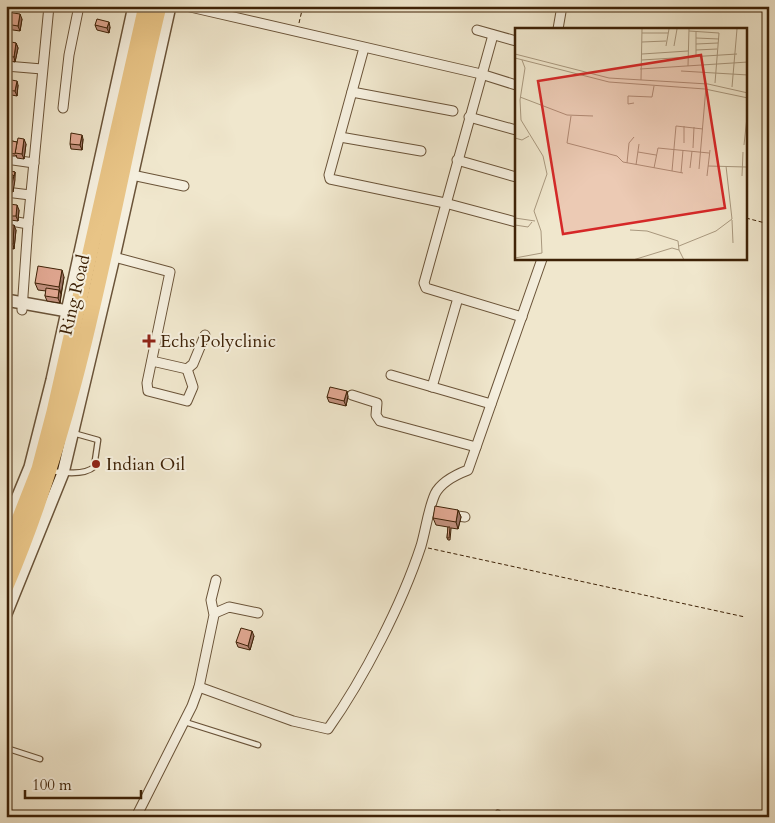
<svg xmlns="http://www.w3.org/2000/svg" width="775" height="823" font-family="Cardo,serif">
<rect width="100%" height="100%" fill="#f0e7cd"/>
<filter id="stains"><feTurbulence type="fractalNoise" baseFrequency=".004" numOctaves="4"/><feColorMatrix values="0 0 0 0 .2 0 0 0 0 .09 0 0 0 0 .02 0 0 0 .5 -.17"/></filter>
<radialGradient id="worn" r=".72"><stop offset=".6" stop-color="#630" stop-opacity="0"/><stop offset="1" stop-color="#630" stop-opacity=".3"/></radialGradient>
<g fill="none" stroke-linecap="round" stroke-linejoin="round">
<g stroke="#6a5338" stroke-width="7">
<g id="service">
<path d="M 51,471 C 63,473 85,475 94,467 L 98,440 L 73,433"/>
<path d="M 185,722 L 258,745"/>
<path d="M 6,748 L 40,759"/>
<path d="M 496,817 L 498,813"/>
</g>
</g>
<g stroke="#6a5338" stroke-width="11">
<g id="minor">
<path d="M 186,6 L 481,74 L 516,85"/>
<path d="M 6,9 L 6,6"/>
<path d="M 558,29 L 562,6"/>
<path d="M 477,30 L 516,41"/>
<path d="M 493,35 L 424,283 L 426,288 L 522,317"/>
<path d="M 364,48 L 329,175 L 330,179 L 445,203 L 516,222"/>
<path d="M 6,66 L 42,69"/>
<path d="M 352,92 L 453,111"/>
<path d="M 63,108 L 69,55 L 79,6"/>
<path d="M 469,117 L 516,130"/>
<path d="M 340,137 L 421,151"/>
<path d="M 6,159 L 34,163"/>
<path d="M 457,160 L 516,177"/>
<path d="M 132,175 L 184,186"/>
<path d="M 6,192 L 30,195"/>
<path d="M 6,220 L 28,224"/>
<path d="M 114,257 L 170,272 L 147,383 L 148,391 L 187,401 L 193,387 L 187,369"/>
<path d="M 22,310 L 28,224 L 49,6"/>
<path d="M 152,361 L 187,369 L 193,364 L 205,335"/>
<path d="M 391,375 L 491,404"/>
<path d="M 432,387 L 458,298"/>
<path d="M 352,395 L 377,403 L 376,415 L 380,421 L 476,447"/>
<path d="M 450,515 L 465,517"/>
<path d="M 215,613 L 229,607 L 258,613"/>
<path d="M 199,687 L 293,721 L 328,729 C 364,678 402,604 421,546 C 426,529 428,510 435,494 C 441,482 455,475 468,470 L 542,259"/>
<path d="M 136,817 L 192,706 L 199,687 L 214,615 L 211,600 L 216,580"/>
</g>
</g>
<g stroke="#6a5338" stroke-width="14">
<g id="tertiary">
<path d="M 6,300 L 73,312"/>
<path d="M 6,525 L 30,467 L 52,380 L 134,6"/>
<path d="M 6,614 L 63,473 L 114,257 L 170,6"/>
</g>
</g>
<g stroke="#3e2207" stroke-width="18">
<g id="trunk">
<path d="M 6,553 L 39,469 L 54,412 L 146,6"/>
<path d="M 6,586 C 85,402 112,200 159,6"/>
</g>
</g>
<g stroke="#3e2207" stroke-width="1" stroke-dasharray="4 2.5" stroke-linecap="butt">
<path d="M 299,23 L 303,6"/>
<path d="M 746,218 L 769,224"/>
<path d="M 428,548 L 745,617"/>
</g>
<use href="#service" stroke="#f5efde" stroke-width="4.5"/>
<use href="#minor" stroke="#f5efde" stroke-width="9"/>
<use href="#tertiary" stroke="#f5efde" stroke-width="11"/>
<use href="#trunk" stroke="#e8c486" stroke-width="15"/>
</g>
<g fill="#c1907d" stroke="#3e2207">
<path d="M 6,15 L 22,19 L 20,31 L 6,29 Z"/>
<path d="M 95,25 L 110,27 L 109,33 L 97,30 Z"/>
<path d="M 16,43 L 18,48 L 15,62 L 6,60 L 6,44 Z"/>
<path d="M 6,79 L 18,85 L 17,96 L 6,94 Z"/>
<path d="M 6,135 L 12,141 L 26,144 L 24,159 L 17,158 L 16,155 L 16,156 L 11,156 L 10,153 L 12,142 L 9,155 L 6,154 Z"/>
<path d="M 83,139 L 82,150 L 71,149 L 70,144 Z"/>
<path d="M 6,170 L 15,172 L 15,174 L 13,192 L 6,191 Z"/>
<path d="M 19,210 L 18,221 L 10,220 L 8,216 Z"/>
<path d="M 6,225 L 16,230 L 14,249 L 6,248 Z"/>
<path d="M 64,277 L 60,303 L 47,301 L 45,296 L 46,291 L 38,290 L 35,283 Z"/>
<path d="M 348,396 L 346,406 L 329,402 L 327,397 Z"/>
<path d="M 458,510 L 461,517 L 458,529 L 451,528 L 451,529 L 450,540 L 448,540 L 447,538 L 448,527 L 436,525 L 433,518 Z"/>
<path d="M 254,636 L 250,650 L 238,647 L 236,642 Z"/>
</g>
<g fill="#9d7566" stroke="#3e2207">
<path d="M 20,14 L 22,19 L 20,31 L 18,26 Z"/>
<path d="M 109,22 L 110,27 L 109,33 L 107,28 Z"/>
<path d="M 16,43 L 18,48 L 15,62 L 14,57 Z"/>
<path d="M 17,81 L 18,85 L 17,96 L 15,91 Z"/>
<path d="M 82,135 L 83,139 L 82,150 L 80,145 Z"/>
<path d="M 10,136 L 12,141 L 9,155 L 7,150 Z"/>
<path d="M 24,139 L 26,144 L 24,159 L 22,154 Z"/>
<path d="M 15,172 L 15,180 L 13,192 L 11,187 Z"/>
<path d="M 17,205 L 19,210 L 18,221 L 16,216 Z"/>
<path d="M 14,225 L 16,230 L 14,249 L 13,244 Z"/>
<path d="M 62,270 L 64,277 L 61,294 L 59,287 Z"/>
<path d="M 59,290 L 61,294 L 60,303 L 58,298 Z"/>
<path d="M 347,391 L 348,396 L 346,406 L 344,401 Z"/>
<path d="M 458,510 L 461,517 L 458,529 L 456,522 Z"/>
<path d="M 252,631 L 254,636 L 250,650 L 248,646 Z"/>
</g>
<g fill="#e0a791" stroke="#3e2207">
<path d="M 7,12 L 20,14 L 18,26 L 6,24 Z"/>
<path d="M 97,19 L 109,22 L 107,28 L 95,25 Z"/>
<path d="M 7,41 L 16,43 L 14,57 L 6,56 Z"/>
<path d="M 6,79 L 17,81 L 15,91 L 6,90 Z"/>
<path d="M 71,133 L 82,135 L 80,145 L 70,144 Z"/>
<path d="M 6,135 L 10,136 L 7,150 L 6,150 Z"/>
<path d="M 18,138 L 24,139 L 22,154 L 15,153 Z"/>
<path d="M 12,141 L 17,142 L 15,154 L 10,153 Z"/>
<path d="M 6,170 L 15,172 L 14,176 L 13,175 L 6,174 Z"/>
<path d="M 6,174 L 13,175 L 11,187 L 6,186 Z"/>
<path d="M 9,204 L 17,205 L 16,216 L 8,216 Z"/>
<path d="M 6,225 L 14,225 L 13,244 L 6,243 Z"/>
<path d="M 38,266 L 62,270 L 59,287 L 35,283 Z"/>
<path d="M 46,288 L 59,290 L 58,298 L 45,296 Z"/>
<path d="M 330,387 L 347,391 L 344,401 L 327,397 Z"/>
<path d="M 435,506 L 458,510 L 456,522 L 433,518 Z"/>
<path d="M 448,527 L 450,527 L 449,538 L 447,538 Z"/>
<path d="M 241,628 L 252,631 L 248,646 L 236,642 Z"/>
</g>
<g fill="#8f2418" stroke="#f5efde" stroke-width="2">
<path d="M146.5 333.5h5v5h5v5h-5v5h-5v-5h-5v-5h5z"/>
<circle cx="96" cy="464" r="5"/>
</g>
<g text-anchor="middle" dominant-baseline="central" stroke-width="4" stroke-linejoin="round" paint-order="stroke">
<g font-size="18" fill="#3e2207" stroke="#f5efde">
<text transform="translate(75 295) rotate(-77)">Ring Road</text>
</g>
<g font-size="18" fill="#3e2207" stroke="#f5efde" text-anchor="start">
<text x="160" y="341">Echs Polyclinic</text>
<text x="106" y="464">Indian Oil</text>
</g>
</g>
<g transform="translate(515 28)">
<rect width="232" height="232" fill="#f0e7cd"/>
<path fill="none" stroke="#a9987e" stroke-width="1" d="M 174,3 L 204,5 L 200,55M 127,5 L 153,5M 181,10 L 204,11M 127,14 L 151,13M 181,16 L 203,15M 151,18 L 154,1M 159,18 L 162,1M 181,22 L 202,21M 0,26 L 94,50 L 193,56 L 233,65M 127,26 L 173,23M 181,29 L 181,4M 0,30 L 94,54 L 190,61 L 233,70M 127,32 L 222,26M 173,38 L 174,1M 125,41 L 233,34M 166,43 L 233,47M 126,52 L 127,1M 217,59 L 222,1M 5,69 L 52,87 L 78,88M 119,75 L 113,76 L 113,68 L 137,69 L 139,58M 56,88 L 52,115 L 102,128 L 108,134 L 168,145M 0,110 L 7,112 L 14,108M 169,115 L 169,98M 229,117 L 232,89M 178,120 L 179,99M 123,124 L 141,127M 112,135 L 114,115 L 119,109M 121,137 L 124,116M 193,138 L 231,139M 139,140 L 143,120 L 194,125M 175,140 L 177,123M 184,141 L 191,59M 157,143 L 161,98 L 188,101M 166,145 L 168,122M 192,148 L 195,122M 227,148 L 228,124M 0,190 L 20,193M 217,192 L 218,215M 0,197 L 13,199 L 17,194M 115,202 L 132,203 L 163,213 L 164,222M 164,218 L 201,203 L 217,191 L 211,138M 0,230 L 27,225 L 26,203 L 19,183 L 32,146 L 28,128 L 6,92 L 5,72 L 10,40 L 7,32M 118,232 L 157,220 L 164,222 L 169,232"/>
<path fill="#d62828" fill-opacity="0.15" stroke="#d62828" stroke-width="2.5" d="M 186,27 L 210,180 L 48,206 L 23,53 Z"/>
<rect width="232" height="232" fill="none" stroke="#3e2207" stroke-width="2.5"/>
</g>
<rect width="775" height="823" fill="none" stroke="#f0e7cd" stroke-width="25"/>
<rect x="8" y="8" width="760" height="808" fill="none" stroke="#3e2207" stroke-width="2.5"/>
<rect x="12" y="12" width="750" height="798" fill="none" stroke="#3e2207"/>
<path d="M25 790v8h116v-8" fill="none" stroke="#3e2207" stroke-width="2.5"/>
<text x="32" y="790" font-size="15" fill="#3e2207" stroke="#f5efde" stroke-width="4" paint-order="stroke">100 m</text>
<rect width="100%" height="100%" filter="url(#stains)"/>
<rect width="100%" height="100%" fill="url(#worn)"/>
</svg>
